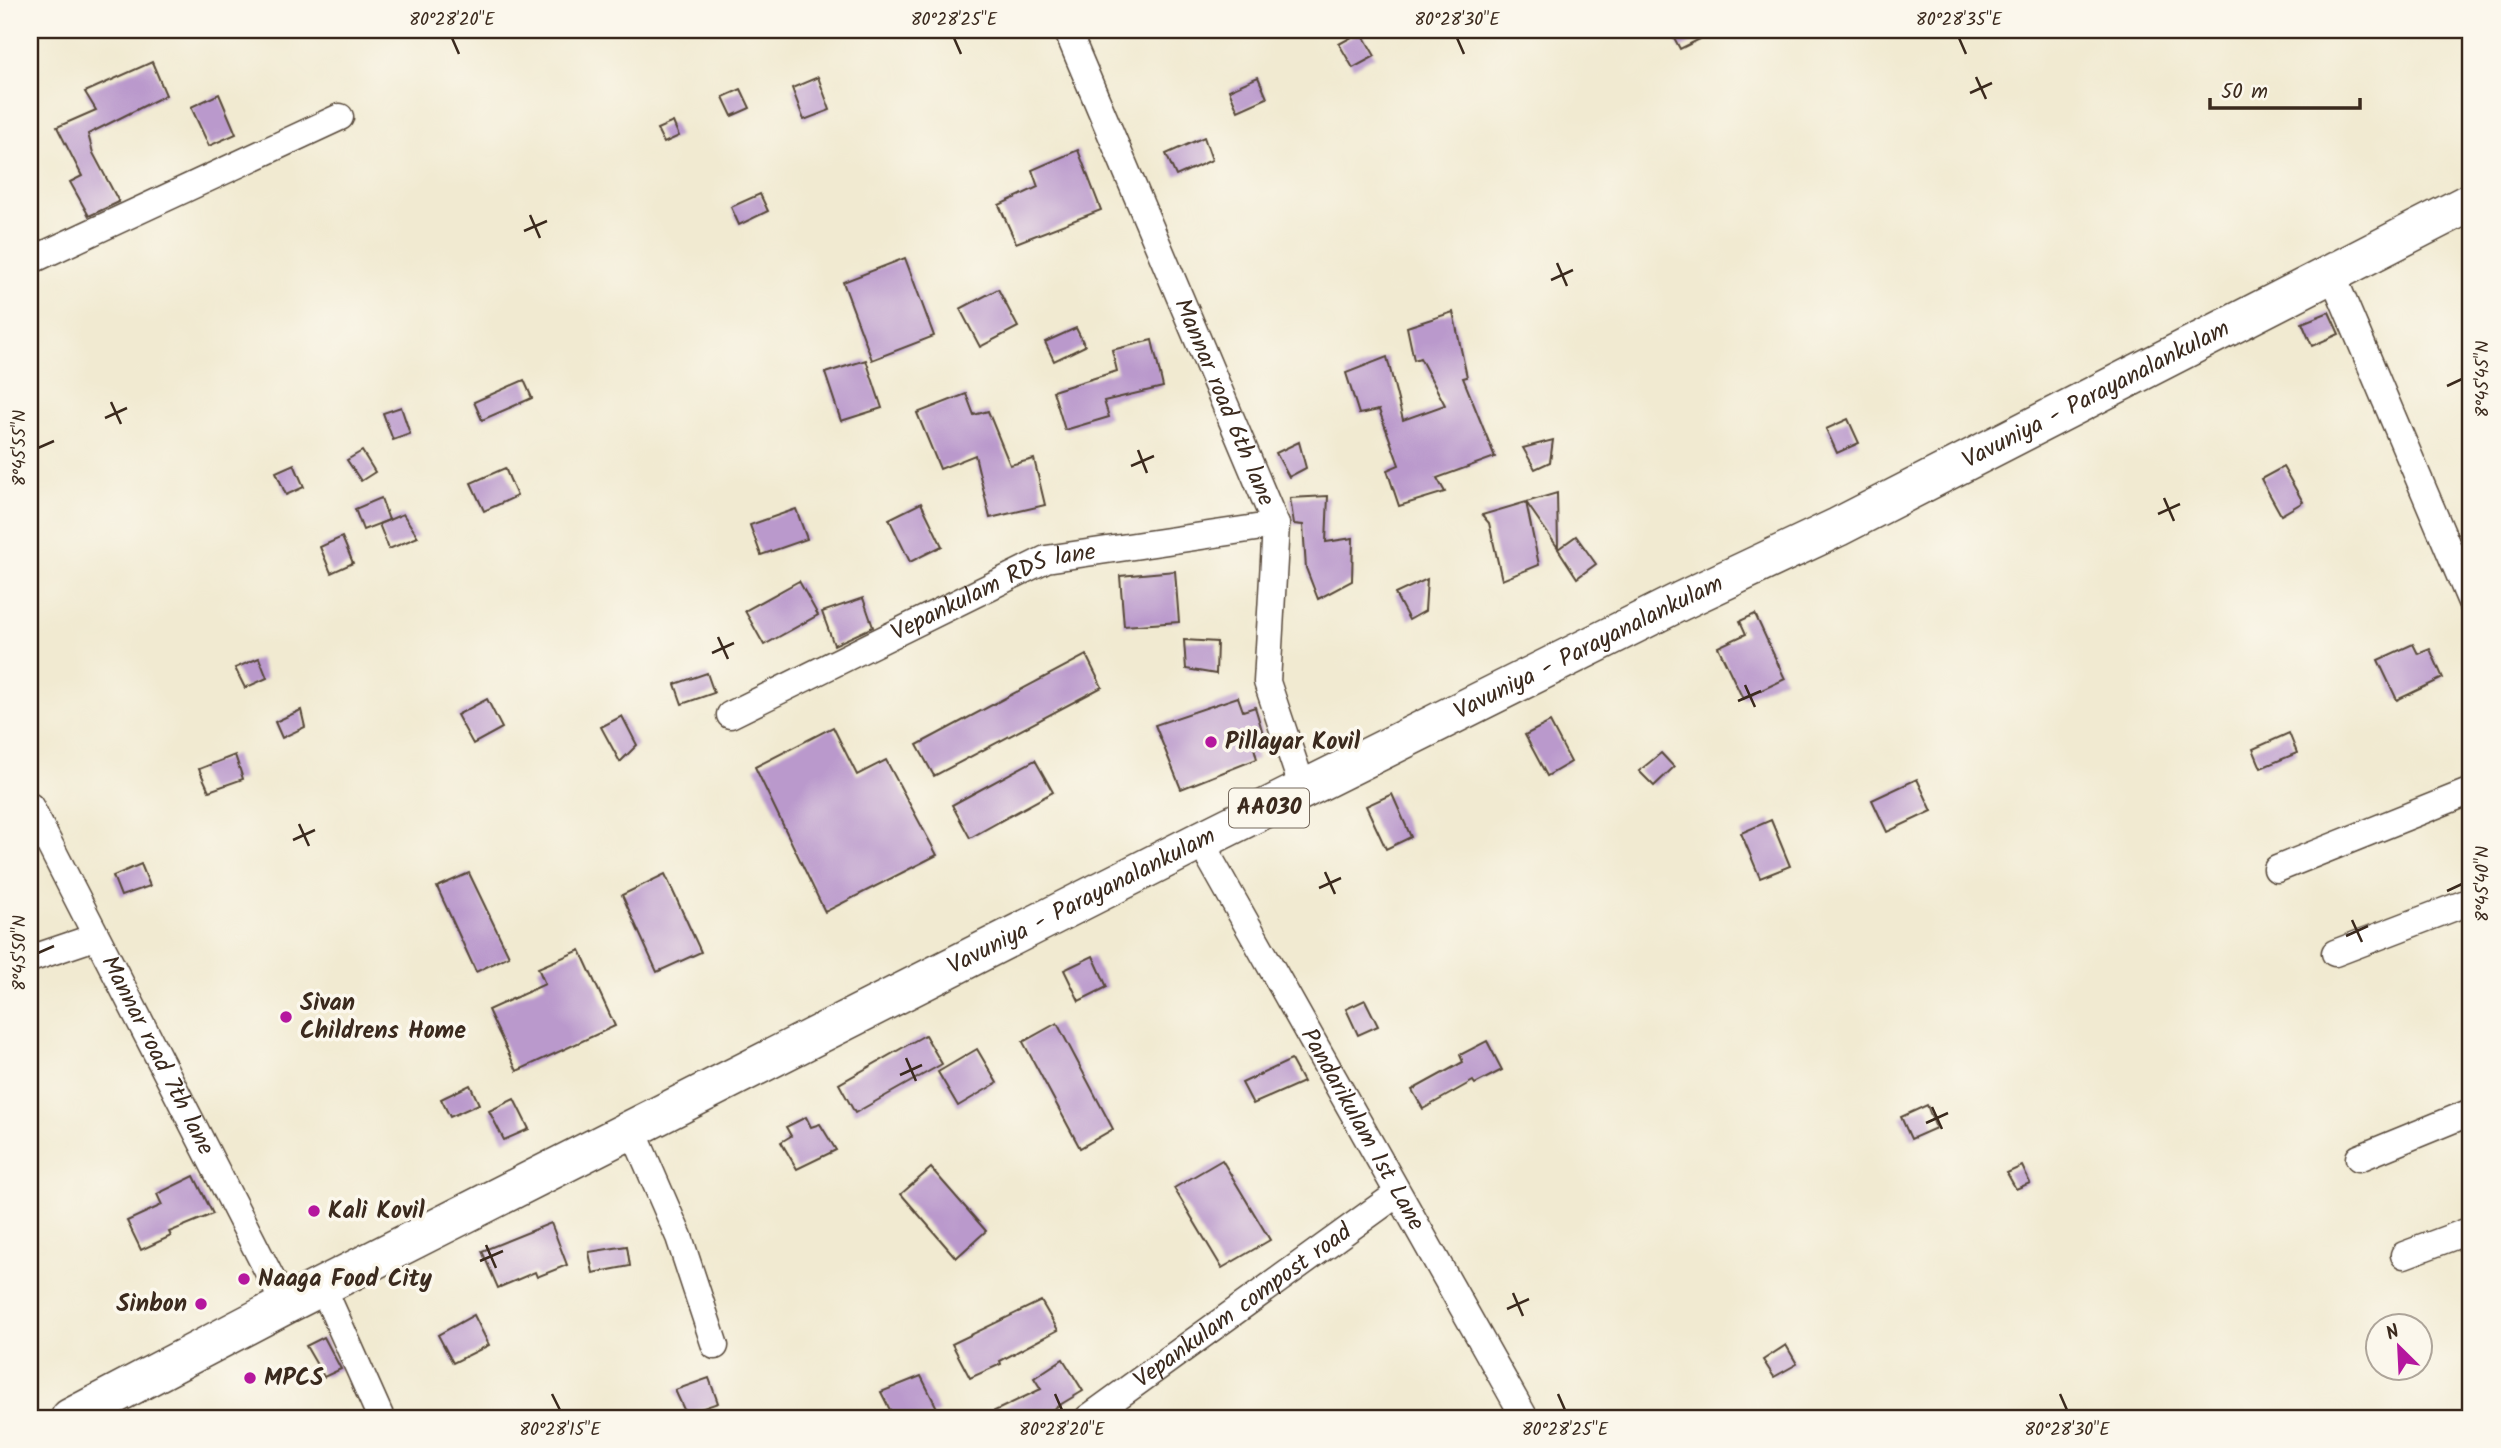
<svg xmlns="http://www.w3.org/2000/svg" width="2501" height="1448" font-family="Kalam,sans-serif">
<rect width="100%" height="100%" fill="#fbf7ec"/>
<filter id="ink" filterUnits="userSpaceOnUse"><feTurbulence type="fractalNoise" baseFrequency=".0143" numOctaves="2"/><feDisplacementMap in="SourceGraphic" scale="14" xChannelSelector="R" yChannelSelector="G"/><feConvolveMatrix kernelMatrix="1 2 1 2 8 2 1 2 1" color-interpolation-filters="sRGB"/></filter>
<filter id="wash" filterUnits="userSpaceOnUse"><feTurbulence type="fractalNoise" baseFrequency=".00686" numOctaves="4" result="noise"/><feDisplacementMap in="SourceGraphic" scale="28" xChannelSelector="R" yChannelSelector="G"/><feGaussianBlur stdDeviation="1.57" result="paint"/><feColorMatrix in="noise" values="0 0 0 0 0 0 0 0 0 0 0 0 0 0 0 0 0 1.4 0 .05"/><feComposite in="paint" operator="in"/></filter>
<g filter="url(#wash)">
<rect width="100%" height="100%" fill="#f1ead1"/>
<g id="blocks">
<g fill="#ba99cc">
<path d="M 1670,30 L 1718,30 L 1680,49 Z"/>
<path d="M 1361,32 L 1375,56 L 1353,68 L 1339,44 Z"/>
<path d="M 152,62 L 166,95 L 88,134 L 93,153 L 119,202 L 89,216 L 70,182 L 82,176 L 57,127 L 96,110 L 85,92 Z"/>
<path d="M 818,77 L 830,110 L 804,120 L 792,88 Z"/>
<path d="M 1258,77 L 1267,98 L 1238,111 L 1229,90 Z"/>
<path d="M 741,89 L 750,108 L 732,116 L 723,97 Z"/>
<path d="M 219,94 L 236,134 L 209,146 L 191,107 Z"/>
<path d="M 673,122 L 679,136 L 664,143 L 657,129 Z"/>
<path d="M 1204,137 L 1212,160 L 1176,176 L 1166,154 Z"/>
<path d="M 1078,150 L 1101,210 L 1016,243 L 999,205 L 1038,187 L 1032,170 Z"/>
<path d="M 760,194 L 768,211 L 739,225 L 731,207 Z"/>
<path d="M 905,258 L 934,336 L 872,360 L 843,282 Z"/>
<path d="M 998,289 L 1018,327 L 980,347 L 960,309 Z"/>
<path d="M 1453,312 L 1467,377 L 1463,378 L 1495,457 L 1437,478 L 1445,492 L 1399,506 L 1387,470 L 1399,465 L 1379,410 L 1359,414 L 1346,373 L 1387,357 L 1403,420 L 1445,405 L 1420,358 L 1414,360 L 1407,327 Z"/>
<path d="M 2329,312 L 2339,334 L 2312,346 L 2302,323 Z"/>
<path d="M 1076,328 L 1085,346 L 1054,361 L 1045,342 Z"/>
<path d="M 1152,340 L 1163,387 L 1104,401 L 1109,417 L 1065,430 L 1053,391 L 1117,371 L 1112,350 Z"/>
<path d="M 866,360 L 882,408 L 841,421 L 825,373 Z"/>
<path d="M 524,380 L 532,398 L 482,420 L 474,402 Z"/>
<path d="M 966,394 L 974,415 L 988,411 L 1010,465 L 1034,459 L 1045,505 L 990,518 L 975,455 L 940,469 L 917,413 Z"/>
<path d="M 401,407 L 410,434 L 393,440 L 383,413 Z"/>
<path d="M 1848,419 L 1859,443 L 1837,453 L 1826,429 Z"/>
<path d="M 1553,440 L 1550,462 L 1535,469 L 1523,448 Z"/>
<path d="M 1299,442 L 1306,468 L 1289,477 L 1276,453 Z"/>
<path d="M 362,451 L 375,472 L 361,481 L 347,460 Z"/>
<path d="M 294,464 L 304,487 L 286,495 L 276,472 Z"/>
<path d="M 2283,467 L 2303,502 L 2281,515 L 2261,479 Z"/>
<path d="M 505,468 L 517,496 L 484,511 L 471,483 Z"/>
<path d="M 1557,493 L 1558,548 L 1526,502 L 1539,565 L 1502,580 L 1489,523 L 1482,515 Z"/>
<path d="M 1328,496 L 1326,542 L 1353,538 L 1352,581 L 1318,599 L 1306,568 L 1303,525 L 1294,524 L 1290,498 Z"/>
<path d="M 381,498 L 389,520 L 363,530 L 355,509 Z"/>
<path d="M 921,503 L 942,546 L 910,562 L 889,519 Z"/>
<path d="M 796,509 L 807,539 L 761,555 L 750,525 Z"/>
<path d="M 403,514 L 418,537 L 389,549 L 379,524 Z"/>
<path d="M 1576,536 L 1596,564 L 1577,578 L 1558,549 Z"/>
<path d="M 342,537 L 353,563 L 331,573 L 320,547 Z"/>
<path d="M 1175,571 L 1179,622 L 1124,626 L 1120,576 Z"/>
<path d="M 1427,579 L 1425,611 L 1409,620 L 1395,594 Z"/>
<path d="M 799,581 L 818,615 L 764,645 L 745,611 Z"/>
<path d="M 863,598 L 873,627 L 834,645 L 822,612 Z"/>
<path d="M 1755,614 L 1785,679 L 1743,699 L 1718,647 L 1746,634 L 1740,621 Z"/>
<path d="M 1184,640 L 1217,642 L 1216,674 L 1186,669 Z"/>
<path d="M 2413,644 L 2418,654 L 2430,649 L 2443,678 L 2397,700 L 2378,660 Z"/>
<path d="M 1086,655 L 1102,687 L 934,776 L 917,745 Z"/>
<path d="M 259,658 L 267,678 L 245,688 L 235,668 Z"/>
<path d="M 707,673 L 714,693 L 682,704 L 675,684 Z"/>
<path d="M 1238,697 L 1243,711 L 1255,707 L 1265,740 L 1253,744 L 1257,759 L 1181,789 L 1155,725 Z"/>
<path d="M 487,699 L 502,728 L 473,744 L 457,715 Z"/>
<path d="M 301,710 L 305,727 L 282,738 L 275,722 Z"/>
<path d="M 622,716 L 637,745 L 620,762 L 601,727 Z"/>
<path d="M 1550,722 L 1571,762 L 1547,776 L 1525,735 Z"/>
<path d="M 833,727 L 857,775 L 886,760 L 937,855 L 825,912 L 755,767 Z"/>
<path d="M 2289,733 L 2297,753 L 2261,768 L 2253,749 Z"/>
<path d="M 1661,753 L 1674,767 L 1654,786 L 1639,771 Z"/>
<path d="M 235,755 L 243,779 L 209,791 L 199,769 Z"/>
<path d="M 1035,760 L 1053,792 L 970,838 L 952,805 Z"/>
<path d="M 1917,779 L 1932,811 L 1887,832 L 1872,800 Z"/>
<path d="M 1392,794 L 1411,837 L 1386,849 L 1366,806 Z"/>
<path d="M 1771,820 L 1790,866 L 1760,878 L 1741,833 Z"/>
<path d="M 141,864 L 150,886 L 121,896 L 113,876 Z"/>
<path d="M 469,873 L 509,956 L 476,972 L 437,887 Z"/>
<path d="M 665,874 L 701,952 L 657,972 L 622,895 Z"/>
<path d="M 580,950 L 615,1026 L 517,1071 L 488,1010 L 545,984 L 538,968 Z"/>
<path d="M 1093,956 L 1107,987 L 1079,1001 L 1064,970 Z"/>
<path d="M 1365,1000 L 1378,1026 L 1358,1035 L 1346,1009 Z"/>
<path d="M 1057,1023 L 1113,1129 L 1080,1148 L 1023,1042 Z"/>
<path d="M 925,1035 L 942,1064 L 855,1113 L 839,1084 Z"/>
<path d="M 1487,1041 L 1502,1070 L 1475,1084 L 1473,1081 L 1423,1109 L 1412,1090 L 1463,1062 L 1460,1055 Z"/>
<path d="M 977,1049 L 997,1083 L 958,1106 L 938,1072 Z"/>
<path d="M 1291,1060 L 1303,1082 L 1253,1104 L 1242,1083 Z"/>
<path d="M 470,1085 L 479,1104 L 450,1117 L 441,1099 Z"/>
<path d="M 514,1099 L 529,1129 L 504,1140 L 489,1111 Z"/>
<path d="M 1927,1105 L 1936,1128 L 1911,1139 L 1901,1117 Z"/>
<path d="M 806,1117 L 811,1127 L 820,1124 L 836,1150 L 797,1169 L 781,1142 L 791,1136 L 786,1127 Z"/>
<path d="M 1222,1160 L 1270,1240 L 1222,1268 L 1174,1188 Z"/>
<path d="M 2022,1166 L 2030,1183 L 2016,1189 L 2007,1173 Z"/>
<path d="M 931,1168 L 986,1231 L 956,1258 L 901,1194 Z"/>
<path d="M 194,1176 L 213,1214 L 169,1232 L 171,1236 L 141,1250 L 127,1221 L 162,1205 L 157,1194 Z"/>
<path d="M 551,1223 L 567,1265 L 537,1277 L 535,1272 L 498,1288 L 482,1251 Z"/>
<path d="M 627,1246 L 630,1266 L 593,1273 L 589,1252 Z"/>
<path d="M 1041,1301 L 1058,1330 L 1000,1361 L 1001,1364 L 970,1378 L 952,1344 Z"/>
<path d="M 474,1315 L 489,1345 L 453,1363 L 438,1335 Z"/>
<path d="M 324,1337 L 341,1369 L 324,1377 L 306,1346 Z"/>
<path d="M 1786,1345 L 1797,1364 L 1774,1377 L 1763,1360 Z"/>
<path d="M 1063,1359 L 1083,1391 L 1038,1418 L 980,1418 L 1041,1389 L 1034,1378 Z"/>
<path d="M 921,1376 L 939,1412 L 926,1418 L 894,1418 L 881,1392 Z"/>
<path d="M 709,1378 L 718,1403 L 686,1414 L 675,1390 Z"/>
</g>
</g>
</g>
<g filter="url(#ink)">
<use href="#blocks" fill-opacity="0" stroke="#564739" stroke-width="2"/>
<g fill="none" stroke-linecap="round" stroke-linejoin="round">
<g stroke="#564739" stroke-width="29">
<g id="minor">
<path id="s1" d="M 1067,30 L 1276,525 L 1267,682 L 1304,792"/>
<path d="M 30,261 L 340,117"/>
<path d="M 2332,274 L 2471,602"/>
<path id="s2" d="M 730,715 L 1046,559 L 1276,525"/>
<path id="s3" d="M 30,806 L 285,1305"/>
<path id="s4" d="M 1200,841 L 1525,1418"/>
<path d="M 2277,869 L 2471,791"/>
<path d="M 2335,953 L 2471,901"/>
<path d="M 30,959 L 95,937"/>
<path d="M 633,1131 L 679,1237 L 715,1346"/>
<path d="M 2359,1158 L 2471,1112"/>
<path d="M 2404,1255 L 2471,1230"/>
<path d="M 323,1288 L 381,1418"/>
<path id="s5" d="M 1088,1418 L 1397,1194"/>
</g>
</g>
<g stroke="#564739" stroke-width="41">
<g id="highway">
<path id="s6" d="M 70,1418 L 285,1305 L 1200,841 L 1681,601 L 1838,527 L 2471,202"/>
</g>
</g>
<use href="#minor" stroke="#fff" stroke-width="26"/>
<use href="#highway" stroke="#fff" stroke-width="38"/>
</g>
</g>
<path fill="none" stroke="#3b2a1e" stroke-width="2.5" d="M 452,38 L 459,54M 954,38 L 961,54M 1457,38 L 1464,54M 1959,38 L 1966,54M 1976,77 L 1986,99M 1970,93 L 1992,83M 530,215 L 540,238M 524,231 L 547,221M 1557,263 L 1567,286M 1551,280 L 1573,270M 2447,386 L 2462,379M 111,402 L 121,424M 105,418 L 127,408M 38,448 L 54,441M 1138,450 L 1147,473M 1131,466 L 1154,456M 2164,498 L 2174,521M 2158,514 L 2180,504M 718,637 L 728,659M 712,653 L 734,643M 1745,685 L 1755,707M 1738,701 L 1761,691M 299,824 L 309,846M 293,840 L 315,830M 1325,872 L 1335,894M 1319,888 L 1341,878M 2447,891 L 2462,884M 2352,920 L 2362,942M 2346,936 L 2368,926M 38,953 L 54,946M 906,1058 L 916,1081M 900,1075 L 922,1065M 1932,1107 L 1942,1129M 1926,1123 L 1948,1113M 486,1245 L 496,1268M 480,1261 L 503,1251M 1513,1293 L 1523,1316M 1507,1309 L 1529,1299M 552,1394 L 560,1410M 1055,1394 L 1062,1410M 1558,1394 L 1565,1410M 2060,1394 L 2067,1410"/>
<g fill="#b5179e" stroke="#fbf7ec" stroke-width="2.5">
<circle cx="1211" cy="742" r="7"/>
<circle cx="286" cy="1017" r="7"/>
<circle cx="314" cy="1211" r="7"/>
<circle cx="244" cy="1279" r="7"/>
<circle cx="201" cy="1304" r="7"/>
<circle cx="250" cy="1378" r="7"/>
</g>
<g text-anchor="middle" dominant-baseline="central" stroke-width="7" stroke-linejoin="round" paint-order="stroke">
<rect fill="#fbf7ec" stroke="#75685c" stroke-width="2" x="1229" y="788.5" width="80" height="39" rx="5"/>
<g font-size="23" font-weight="bold" fill="#3b2a1e">
<text x="1269" y="808">AA030</text>
</g>
<g font-size="24" fill="#3b2a1e" stroke="#fbf7ec">
<text stroke="none"><textPath href="#s6" startOffset="2270">Vavuniya - Parayanalankulam</textPath></text>
<text stroke="none"><textPath href="#s1" startOffset="404">Mannar road 6th lane</textPath></text>
<text stroke="none"><textPath href="#s2" startOffset="292">Vepankulam RDS lane</textPath></text>
<text stroke="none"><textPath href="#s6" startOffset="1703">Vavuniya - Parayanalankulam</textPath></text>
<text stroke="none"><textPath href="#s6" startOffset="1136">Vavuniya - Parayanalankulam</textPath></text>
<text stroke="none"><textPath href="#s3" startOffset="280">Mannar road 7th lane</textPath></text>
<text stroke="none"><textPath href="#s4" startOffset="331">Pandarikulam 1st Lane</textPath></text>
<text stroke="none"><textPath href="#s5" startOffset="191">Vepankulam compost road</textPath></text>
</g>
<g font-size="24" font-weight="bold" fill="#3b2a1e" stroke="#fbf7ec" text-anchor="start">
<text x="1225" y="742">Pillayar Kovil</text>
<text x="300" y="1003">Sivan<tspan x="300" dy="28">Childrens Home</tspan></text>
<text x="328" y="1211">Kali Kovil</text>
<text x="258" y="1279">Naaga Food City</text>
<text x="187" y="1304" text-anchor="end">Sinbon</text>
<text x="264" y="1378">MPCS</text>
</g>
</g>
<rect width="2501" height="1448" fill="none" stroke="#fbf7ec" stroke-width="77"/>
<g transform="translate(2399 1347) rotate(336)"><circle r="33" fill="#fbf7ec" stroke="#aea59a" stroke-width="2"/>
<path d="M0-5L12 26L0 18L-12 26Z" fill="#b5179e"/>
<text y="-10" font-size="19" font-weight="bold" text-anchor="middle" fill="#3b2a1e">N</text>
</g>
<path d="M2210 98v10h150v-10" fill="none" stroke="#3b2a1e" stroke-width="3.5"/>
<text x="2221" y="98" font-size="21" fill="#3b2a1e" stroke="#fbf7ec" stroke-width="5" paint-order="stroke">50 m</text>
<rect x="38" y="38" width="2424" height="1372" fill="none" stroke="#3b2a1e" stroke-width="2.5"/>
<g font-size="18" text-anchor="middle" fill="#3b2a1e">
<text x="452" y="25">80°28'20"E</text>
<text x="954" y="25">80°28'25"E</text>
<text x="1457" y="25">80°28'30"E</text>
<text x="1959" y="25">80°28'35"E</text>
<text transform="translate(2482 379) rotate(-90)" y="6">8°45'45"N</text>
<text transform="translate(19 448) rotate(-90)" y="6">8°45'55"N</text>
<text transform="translate(2482 884) rotate(-90)" y="6">8°45'40"N</text>
<text transform="translate(19 953) rotate(-90)" y="6">8°45'50"N</text>
<text x="560" y="1435">80°28'15"E</text>
<text x="1062" y="1435">80°28'20"E</text>
<text x="1565" y="1435">80°28'25"E</text>
<text x="2067" y="1435">80°28'30"E</text>
</g>
</svg>
